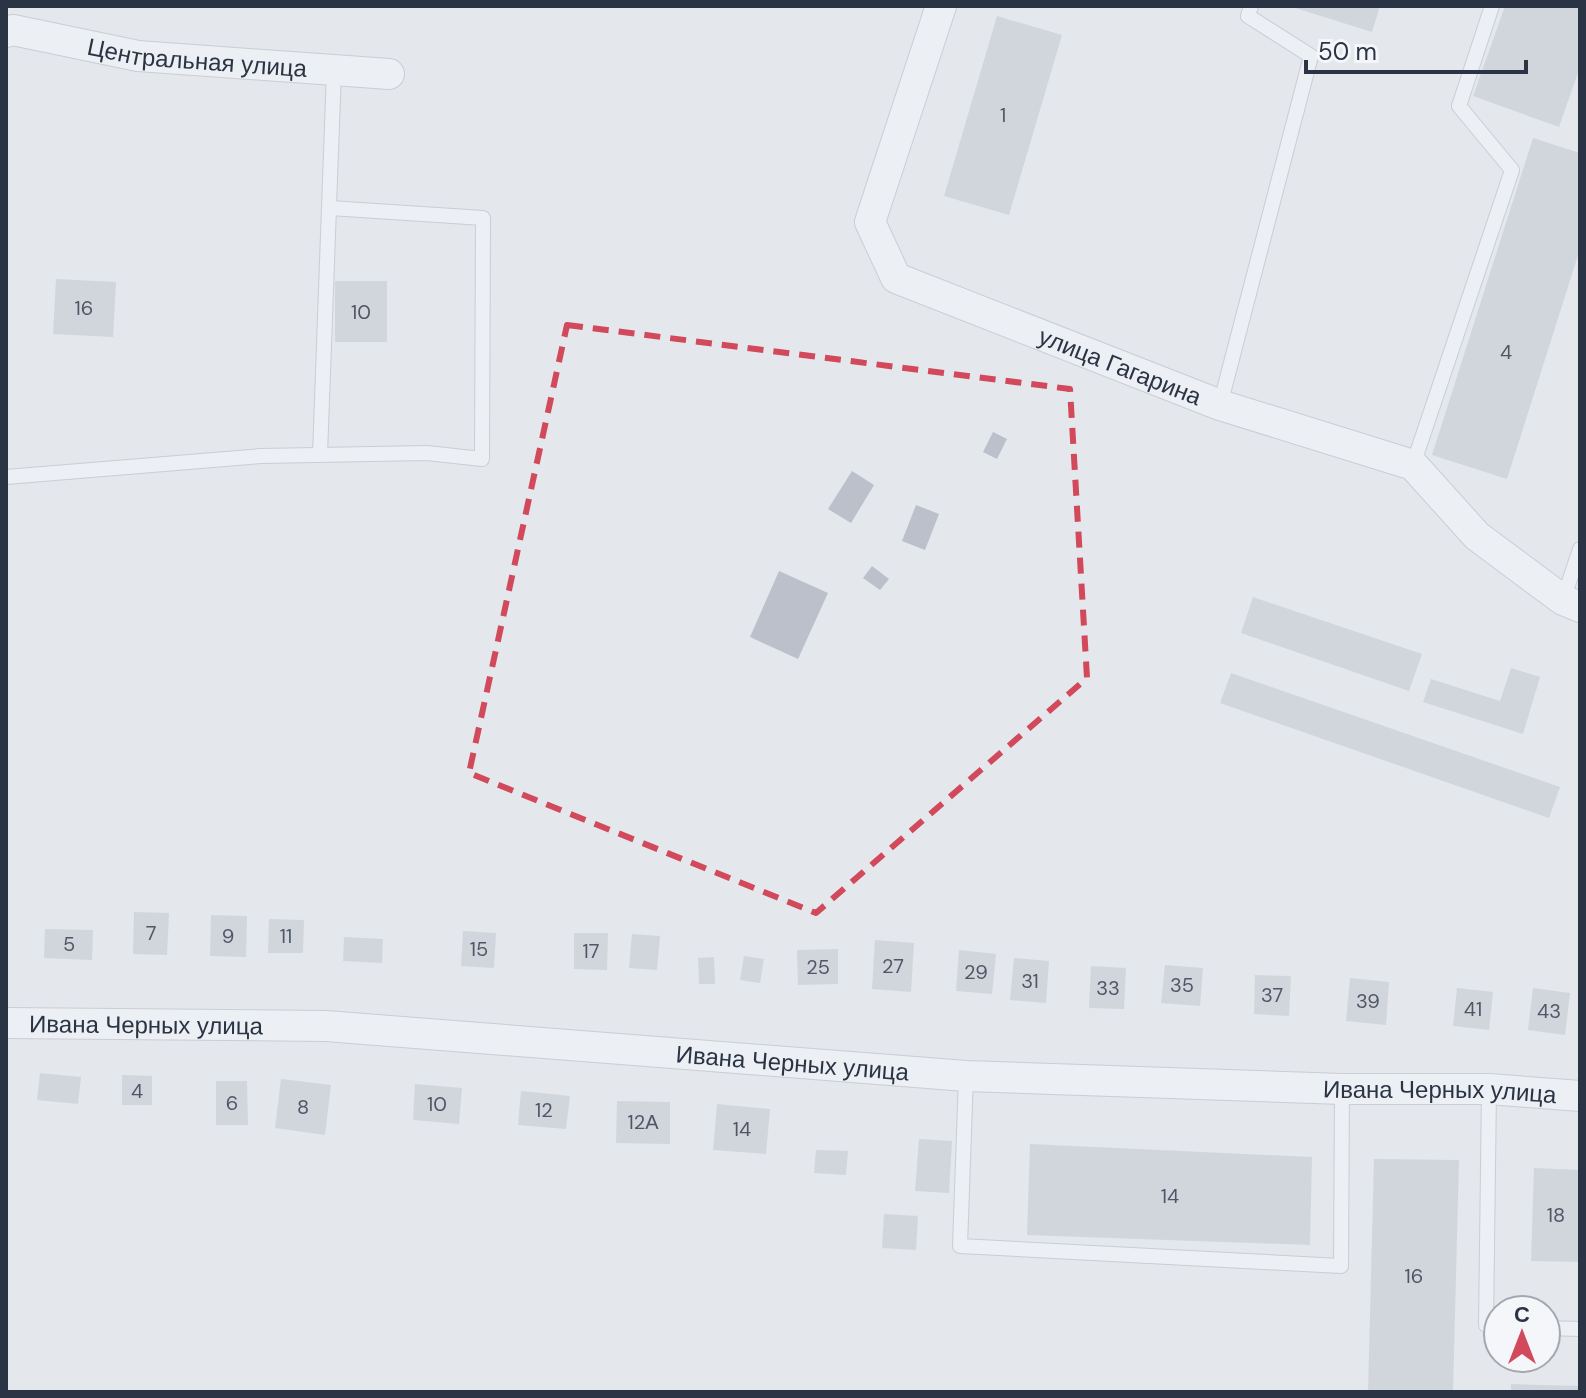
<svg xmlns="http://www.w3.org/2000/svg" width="1586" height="1398" font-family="'DM Sans',sans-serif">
<rect width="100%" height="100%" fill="#e4e7ec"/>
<g fill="#bbc0ca">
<path d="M 1289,6 L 1380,6 L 1372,32 Z"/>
<path d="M 1505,6 L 1580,6 L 1580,67 L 1559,127 L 1473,96 Z"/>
<path d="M 997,16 L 1062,35 L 1009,215 L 944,196 Z"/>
<path d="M 1533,138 L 1580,153 L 1580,249 L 1507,479 L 1432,455 Z"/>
<path d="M 56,279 L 116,282 L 113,337 L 53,334 Z"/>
<rect x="335" y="281" width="52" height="61"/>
<path d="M 993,432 L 1007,439 L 997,459 L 983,452 Z"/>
<path d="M 852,471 L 874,485 L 851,523 L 828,509 Z"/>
<path d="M 916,505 L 939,514 L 925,550 L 902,541 Z"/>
<path d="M 872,566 L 889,579 L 880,590 L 863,578 Z"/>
<path d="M 779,571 L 828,593 L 798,659 L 750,637 Z"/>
<path d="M 1253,597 L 1422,654 L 1409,691 L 1241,633 Z"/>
<path d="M 1511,668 L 1540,677 L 1523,734 L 1423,702 L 1431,679 L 1500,701 Z"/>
<path d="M 1231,673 L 1560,787 L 1549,818 L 1220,703 Z"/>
<path d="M 134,912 L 169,913 L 167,955 L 133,954 Z"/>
<path d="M 211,915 L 247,916 L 246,957 L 210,956 Z"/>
<path d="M 269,919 L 304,920 L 303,953 L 268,953 Z"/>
<path d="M 45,929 L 93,930 L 92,960 L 44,958 Z"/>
<path d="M 463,931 L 496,933 L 494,968 L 461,966 Z"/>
<path d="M 574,933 L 608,933 L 607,970 L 574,969 Z"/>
<path d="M 632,934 L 660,936 L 657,970 L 629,968 Z"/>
<path d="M 344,937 L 383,939 L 382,963 L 343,961 Z"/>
<path d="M 875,940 L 914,943 L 911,992 L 872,989 Z"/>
<path d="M 838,949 L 838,984 L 798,985 L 797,950 Z"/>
<path d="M 959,950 L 996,954 L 992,994 L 956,991 Z"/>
<path d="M 744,956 L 764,959 L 760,983 L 740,980 Z"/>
<path d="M 714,957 L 715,984 L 699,984 L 698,958 Z"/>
<path d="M 1014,958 L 1049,961 L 1046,1003 L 1010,1000 Z"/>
<path d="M 1165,965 L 1203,968 L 1200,1006 L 1161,1003 Z"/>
<path d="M 1091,966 L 1126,968 L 1124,1009 L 1089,1008 Z"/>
<path d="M 1255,975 L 1291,976 L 1289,1016 L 1254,1014 Z"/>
<path d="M 1350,978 L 1389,982 L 1386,1025 L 1346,1021 Z"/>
<path d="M 1457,988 L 1493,992 L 1489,1030 L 1453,1026 Z"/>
<path d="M 1533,988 L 1570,993 L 1565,1035 L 1528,1030 Z"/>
<path d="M 40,1073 L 81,1077 L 78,1104 L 37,1100 Z"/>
<path d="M 122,1075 L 152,1076 L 152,1105 L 122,1105 Z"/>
<path d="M 281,1079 L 331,1085 L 325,1135 L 275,1128 Z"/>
<path d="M 216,1081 L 247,1081 L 248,1125 L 216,1125 Z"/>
<path d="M 415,1084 L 462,1088 L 459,1124 L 413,1120 Z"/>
<path d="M 521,1091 L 570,1096 L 566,1129 L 518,1125 Z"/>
<path d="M 617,1101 L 670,1102 L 670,1144 L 616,1143 Z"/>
<path d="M 717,1104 L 770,1109 L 766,1154 L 713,1150 Z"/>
<path d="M 919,1139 L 952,1141 L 949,1193 L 915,1191 Z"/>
<path d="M 1030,1144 L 1312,1157 L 1310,1245 L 1027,1235 Z"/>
<path d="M 816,1150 L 848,1151 L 846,1175 L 814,1173 Z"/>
<path d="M 1374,1159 L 1459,1160 L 1453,1392 L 1368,1392 Z"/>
<path d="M 1534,1168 L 1580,1170 L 1580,1262 L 1531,1261 Z"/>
<path d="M 884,1214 L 918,1216 L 916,1250 L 882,1248 Z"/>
<path d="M 1511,1384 L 1580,1386 L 1580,1392 L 1511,1392 Z"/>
</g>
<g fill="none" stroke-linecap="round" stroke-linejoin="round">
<g stroke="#a9aeb7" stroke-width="16">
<g id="service">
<path d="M 1220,405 L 1311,56 L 1248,16 L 1251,6"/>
<path d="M 320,455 L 334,70"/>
<path d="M 1413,465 L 1512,170 L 1459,106 L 1492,6"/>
<path d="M 6,477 L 261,456 L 427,453 L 482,459 L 483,218 L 330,208"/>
<path d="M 1563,600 L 1580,549"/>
<path d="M 966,1076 L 960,1246 L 1341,1266 L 1342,1089"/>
<path d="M 1489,1089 L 1486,1325 L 1498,1325"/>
<path d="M 1546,1328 L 1580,1329"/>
</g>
</g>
<g stroke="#a9aeb7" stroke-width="32">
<g id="minor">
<path id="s1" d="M 941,6 L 870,222 L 896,278 L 1220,405 L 1413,465 L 1477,536 L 1563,600 L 1580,607"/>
<path id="s2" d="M 6,32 L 13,30 L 138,56 L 389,74"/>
<path id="s3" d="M 6,1023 L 326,1026 L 966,1076 L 1342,1089 L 1489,1089 L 1580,1096"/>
</g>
</g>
<use href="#service" stroke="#f7f8fa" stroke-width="14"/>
<use href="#minor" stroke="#f7f8fa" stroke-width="30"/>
</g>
<path d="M0 0H1586V1398H0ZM 567,325 L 1070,389 L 1087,678 L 816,913 L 469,773 Z" fill="#e4e7ec" fill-opacity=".55" fill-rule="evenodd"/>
<path fill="none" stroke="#d1495b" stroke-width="6" stroke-dasharray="16 10" stroke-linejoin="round" d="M 567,325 L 1070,389 L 1087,678 L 816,913 L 469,773 Z"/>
<g text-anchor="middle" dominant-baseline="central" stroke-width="8" stroke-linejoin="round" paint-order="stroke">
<g font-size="20" fill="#4f5766">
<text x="1003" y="115">1</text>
<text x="84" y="308">16</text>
<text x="361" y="312">10</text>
<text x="1506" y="352">4</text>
<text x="151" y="933">7</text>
<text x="228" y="936">9</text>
<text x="286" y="936">11</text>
<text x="69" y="944">5</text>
<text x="479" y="949">15</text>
<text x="591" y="951">17</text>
<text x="893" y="966">27</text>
<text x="818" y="967">25</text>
<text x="976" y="972">29</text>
<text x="1030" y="981">31</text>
<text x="1182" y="985">35</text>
<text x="1108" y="988">33</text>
<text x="1272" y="995">37</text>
<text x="1368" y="1001">39</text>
<text x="1473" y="1009">41</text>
<text x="1549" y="1011">43</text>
<text x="137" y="1091">4</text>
<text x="232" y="1103">6</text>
<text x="437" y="1104">10</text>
<text x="303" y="1107">8</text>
<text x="544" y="1110">12</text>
<text x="643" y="1122">12А</text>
<text x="742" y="1129">14</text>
<text x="1170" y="1196">14</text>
<text x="1556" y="1215">18</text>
<text x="1414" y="1276">16</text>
</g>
<g font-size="24" fill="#2b3445" stroke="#f4f6f9">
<text stroke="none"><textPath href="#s2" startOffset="194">Центральная улица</textPath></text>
<text stroke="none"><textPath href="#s1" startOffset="530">улица Гагарина</textPath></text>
<text stroke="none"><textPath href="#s3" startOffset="140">Ивана Черных улица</textPath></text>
<text stroke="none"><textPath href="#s3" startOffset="788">Ивана Черных улица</textPath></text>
<text stroke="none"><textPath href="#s3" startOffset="1436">Ивана Черных улица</textPath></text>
</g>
</g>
<rect width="1586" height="1398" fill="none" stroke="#2b3445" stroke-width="16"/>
<g transform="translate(1522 1334)"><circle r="38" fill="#f4f6f9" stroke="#a4a8b1" stroke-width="2"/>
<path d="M0-6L14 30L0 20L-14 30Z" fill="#d1495b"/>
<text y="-12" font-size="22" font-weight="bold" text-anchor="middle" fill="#2b3445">С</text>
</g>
<path d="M1306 60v12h220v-12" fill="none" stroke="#2b3445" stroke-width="4"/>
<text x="1318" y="60" font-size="24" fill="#2b3445" stroke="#f4f6f9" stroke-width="6" paint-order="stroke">50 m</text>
</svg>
